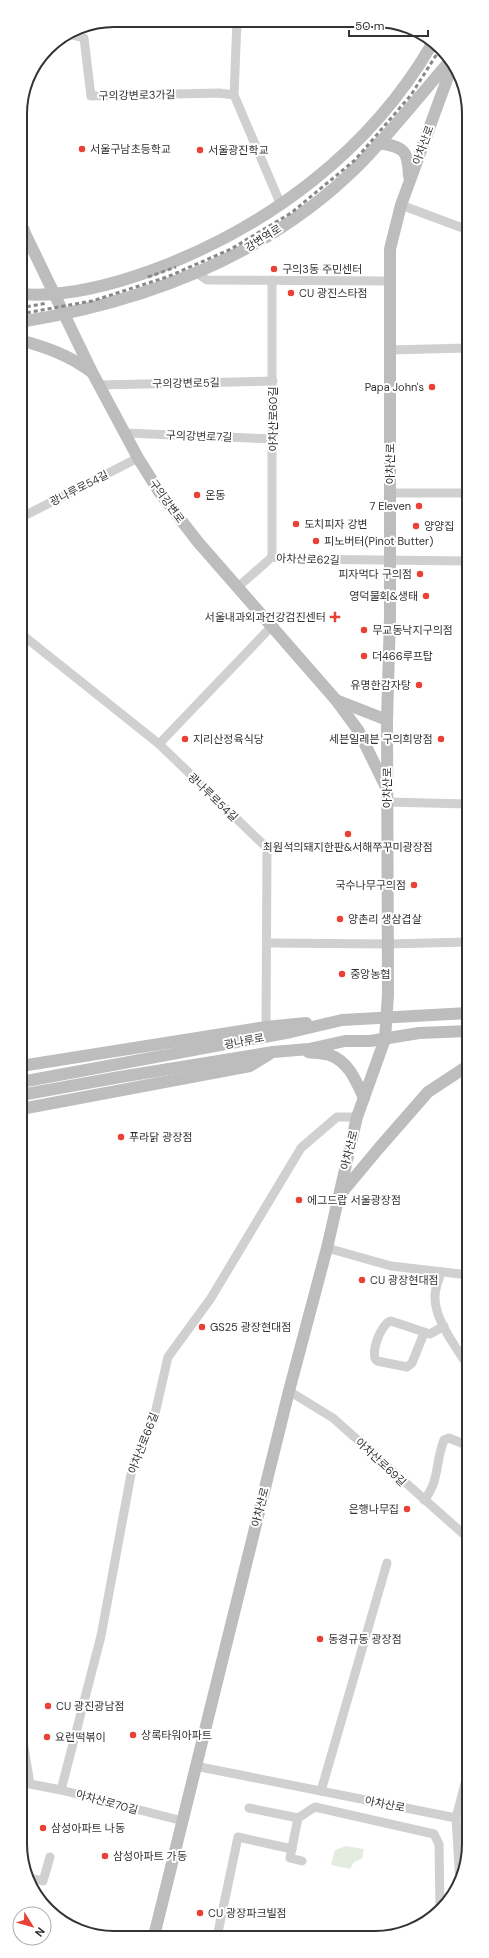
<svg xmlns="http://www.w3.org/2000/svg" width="489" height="1958" font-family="'DM Sans','Noto Sans KR',sans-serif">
<rect width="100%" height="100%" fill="#fff"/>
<path fill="#e4ecdf" d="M 346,1846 L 364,1849 L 362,1859 L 354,1862 L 350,1869 L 331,1865 L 335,1850 Z"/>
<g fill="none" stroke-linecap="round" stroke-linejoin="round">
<g stroke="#d0d0d0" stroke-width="9">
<path d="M 237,21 L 234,95 L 281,205"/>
<path d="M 68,34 L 84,38 L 91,96 L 219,93 L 234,95"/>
<path d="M 401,205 L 468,230"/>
<path d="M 197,273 L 207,280 L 389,281"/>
<path d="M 272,280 L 272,557"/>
<path d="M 389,350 L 468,348"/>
<path d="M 99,385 L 273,381"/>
<path d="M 124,433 L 273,439"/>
<path d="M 390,493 L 468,493"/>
<path d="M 20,518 L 138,458"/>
<path d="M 238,587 L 272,557 L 293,559 L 468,561"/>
<path d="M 20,633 L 159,744 L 267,848 L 266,1027"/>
<path d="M 159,744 L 272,626"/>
<path d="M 387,802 L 468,804"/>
<path d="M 267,943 L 388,944 L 468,942"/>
<path d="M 327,1248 L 391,1266 L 469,1275"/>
<path d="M 441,1272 C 439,1279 435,1288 435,1296 C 434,1320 457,1348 469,1368"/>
<path d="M 424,1333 L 412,1363 L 407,1367 L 377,1361 C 369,1355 381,1323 391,1321 L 430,1334 L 444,1326"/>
<path d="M 289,1391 L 333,1418 L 469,1539"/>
<path d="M 424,1500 C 440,1481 435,1462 444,1440 L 449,1438 L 469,1446"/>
<path d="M 21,1729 L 30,1784 L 61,1790 L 183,1821"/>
<path d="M 195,1766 L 456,1818"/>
<path d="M 61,1790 L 101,1636 L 132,1469 L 154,1418 L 168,1357 L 211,1298 L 301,1148 L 337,1117 L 357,1117"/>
<path d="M 321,1791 L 387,1563"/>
<path d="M 249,1808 L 298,1818"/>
<path d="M 302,1861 L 290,1858 L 298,1818 L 315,1807 L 434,1834 L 439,1844 L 440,1911"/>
<path d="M 31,1878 L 43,1881 L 50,1857"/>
<path d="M 460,1883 L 456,1818 L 469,1768"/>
<path d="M 217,1937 L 238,1837 L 292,1849"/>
</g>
<g stroke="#bdbdbd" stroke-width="12">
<path d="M 379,143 C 404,147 408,150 409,176"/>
<path d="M 20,223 L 92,372 L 138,458 L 160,493 L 198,542 L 336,700 L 358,730 L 386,787"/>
<path d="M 20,253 L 24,230"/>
<path d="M 20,294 C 65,298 112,285 153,270 C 268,227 370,151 432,44"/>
<path d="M 20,301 L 20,317"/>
<path d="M 20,322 C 144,302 267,256 358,166 C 391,133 419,96 450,61"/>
<path d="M 20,340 C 45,347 69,355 90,371"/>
<path d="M 336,700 L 387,720"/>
<path d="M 308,1052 C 315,1053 323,1053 330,1055 C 349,1062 356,1081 364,1098"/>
<path d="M 21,1066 L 266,1027 L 306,1023"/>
<path d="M 21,1082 L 291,1032 L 342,1020 L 468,1013"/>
<path d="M 21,1095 L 120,1077 L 273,1052 L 309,1049 L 345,1041 L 370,1041 L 419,1033 L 469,1031"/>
<path d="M 21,1109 L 250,1066 L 268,1055"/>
<path d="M 339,1196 L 379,1148 L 428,1092 L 469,1065"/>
<path d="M 154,1936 L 289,1391 L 327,1248 L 357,1117 L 385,1039 L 388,994 L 387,720 L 390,617 L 390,249 L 401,205 L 452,66"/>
</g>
<g stroke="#888" stroke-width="3" stroke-dasharray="4 3" stroke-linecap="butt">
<path d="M 148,277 L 176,267"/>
<path d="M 20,308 L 47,303"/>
<path d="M 20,314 L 92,301 L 167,277 L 231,249 L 291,213 L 355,160 L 411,95 L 440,49"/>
</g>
</g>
<g fill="#ea4035" stroke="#fff" stroke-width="1.5">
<circle cx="82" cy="149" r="4"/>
<circle cx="200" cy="150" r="4"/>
<circle cx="274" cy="269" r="4"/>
<circle cx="291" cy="293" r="4"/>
<circle cx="432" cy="387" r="4"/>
<circle cx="197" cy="495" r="4"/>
<circle cx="419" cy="506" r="4"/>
<circle cx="296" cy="524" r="4"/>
<circle cx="416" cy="526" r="4"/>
<circle cx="316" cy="541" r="4"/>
<circle cx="420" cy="574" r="4"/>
<circle cx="426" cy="596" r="4"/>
<path d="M333 611h4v4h4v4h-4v4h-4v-4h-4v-4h4z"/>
<circle cx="364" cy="630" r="4"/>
<circle cx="364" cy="656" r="4"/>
<circle cx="419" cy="685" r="4"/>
<circle cx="185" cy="739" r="4"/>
<circle cx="441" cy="739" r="4"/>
<circle cx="348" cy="834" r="4"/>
<circle cx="414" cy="885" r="4"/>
<circle cx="340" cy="919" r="4"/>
<circle cx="342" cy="974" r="4"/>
<circle cx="121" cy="1137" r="4"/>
<circle cx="299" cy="1200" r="4"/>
<circle cx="362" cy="1280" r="4"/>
<circle cx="202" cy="1327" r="4"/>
<circle cx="407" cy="1509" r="4"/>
<circle cx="320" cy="1639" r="4"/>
<circle cx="48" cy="1706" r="4"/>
<circle cx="133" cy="1735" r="4"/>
<circle cx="47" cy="1737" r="4"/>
<circle cx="43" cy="1828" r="4"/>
<circle cx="105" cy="1856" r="4"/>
<circle cx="200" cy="1913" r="4"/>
</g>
<g text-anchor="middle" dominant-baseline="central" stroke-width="4" stroke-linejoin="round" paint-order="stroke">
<g font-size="11" fill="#333" stroke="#fff">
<text transform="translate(137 95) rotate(-1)">구의강변로3가길</text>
<text transform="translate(423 145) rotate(-70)">아차산로</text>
<text transform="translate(263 238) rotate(-32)">강변역로</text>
<text transform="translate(186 383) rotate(-1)">구의강변로5길</text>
<text transform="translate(273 419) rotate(-90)">아차산로60길</text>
<text transform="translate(199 436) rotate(2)">구의강변로7길</text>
<text transform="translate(390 464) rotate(-90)">아차산로</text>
<text transform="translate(79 488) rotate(-27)">광나루로54길</text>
<text transform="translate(167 501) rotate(54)">구의강변로</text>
<text transform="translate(308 559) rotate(2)">아차산로62길</text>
<text transform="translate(387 788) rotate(-90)">아차산로</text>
<text transform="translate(213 797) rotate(44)">광나루로54길</text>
<text transform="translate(244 1041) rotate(-11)">광나루로</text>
<text transform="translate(349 1150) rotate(-76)">아차산로</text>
<text transform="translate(143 1443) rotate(-69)">아차산로66길</text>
<text transform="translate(381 1462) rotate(43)">아차산로69길</text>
<text transform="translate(260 1507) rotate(-76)">아차산로</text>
<text transform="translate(107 1802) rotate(15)">아차산로70길</text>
<text transform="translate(385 1804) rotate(11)">아차산로</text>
</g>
<g font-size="11" fill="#333" stroke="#fff" text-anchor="start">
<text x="90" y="149">서울구남초등학교</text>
<text x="208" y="150">서울광진학교</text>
<text x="282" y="269">구의3동 주민센터</text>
<text x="299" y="293">CU 광진스타점</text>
<text x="424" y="387" text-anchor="end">Papa John's</text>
<text x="205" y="495">온동</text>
<text x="411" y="506" text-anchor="end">7 Eleven</text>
<text x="304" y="524">도치피자 강변</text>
<text x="424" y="526">양양집</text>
<text x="324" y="541">피노버터(Pinot Butter)</text>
<text x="412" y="574" text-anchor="end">피자먹다 구의점</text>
<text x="418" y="596" text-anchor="end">영덕물회&amp;생태</text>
<text x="326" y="617" text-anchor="end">서울내과외과건강검진센터</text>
<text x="372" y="630">무교동낙지구의점</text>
<text x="372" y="656">더466루프탑</text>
<text x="411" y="685" text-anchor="end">유명한감자탕</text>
<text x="193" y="739">지리산정육식당</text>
<text x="433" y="739" text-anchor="end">세븐일레븐 구의희망점</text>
<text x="348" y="847" text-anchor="middle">최원석의돼지한판&amp;서해쭈꾸미광장점</text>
<text x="406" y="885" text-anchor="end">국수나무구의점</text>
<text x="348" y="919">양촌리 생삼겹살</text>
<text x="350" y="974">중앙농협</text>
<text x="129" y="1137">푸라닭 광장점</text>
<text x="307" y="1200">에그드랍 서울광장점</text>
<text x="370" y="1280">CU 광장현대점</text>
<text x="210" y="1327">GS25 광장현대점</text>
<text x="399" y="1509" text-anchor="end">은행나무집</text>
<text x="328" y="1639">동경규동 광장점</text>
<text x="56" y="1706">CU 광진광남점</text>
<text x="141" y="1735">상록타워아파트</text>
<text x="55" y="1737">요런떡볶이</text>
<text x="51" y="1828">삼성아파트 나동</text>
<text x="113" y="1856">삼성아파트 가동</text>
<text x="208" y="1913">CU 광장파크빌점</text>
</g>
</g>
<path d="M0 0H489V1958H0ZM114 27H375A87 87 0 0 1 462 114V1844A87 87 0 0 1 375 1931H114A87 87 0 0 1 27 1844V114A87 87 0 0 1 114 27Z" fill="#fff" fill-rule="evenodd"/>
<path fill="none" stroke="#333" stroke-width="2" d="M114 27H375A87 87 0 0 1 462 114V1844A87 87 0 0 1 375 1931H114A87 87 0 0 1 27 1844V114A87 87 0 0 1 114 27Z"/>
<g transform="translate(32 1926) rotate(127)"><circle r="19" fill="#ffffff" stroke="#adadad"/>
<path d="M0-3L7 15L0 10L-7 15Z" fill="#ea4035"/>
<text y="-6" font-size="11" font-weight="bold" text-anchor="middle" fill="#333333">N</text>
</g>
<path d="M349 30v6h79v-6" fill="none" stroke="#333333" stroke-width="2"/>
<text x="355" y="30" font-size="12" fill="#333333" stroke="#ffffff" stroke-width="3" paint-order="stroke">50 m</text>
</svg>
